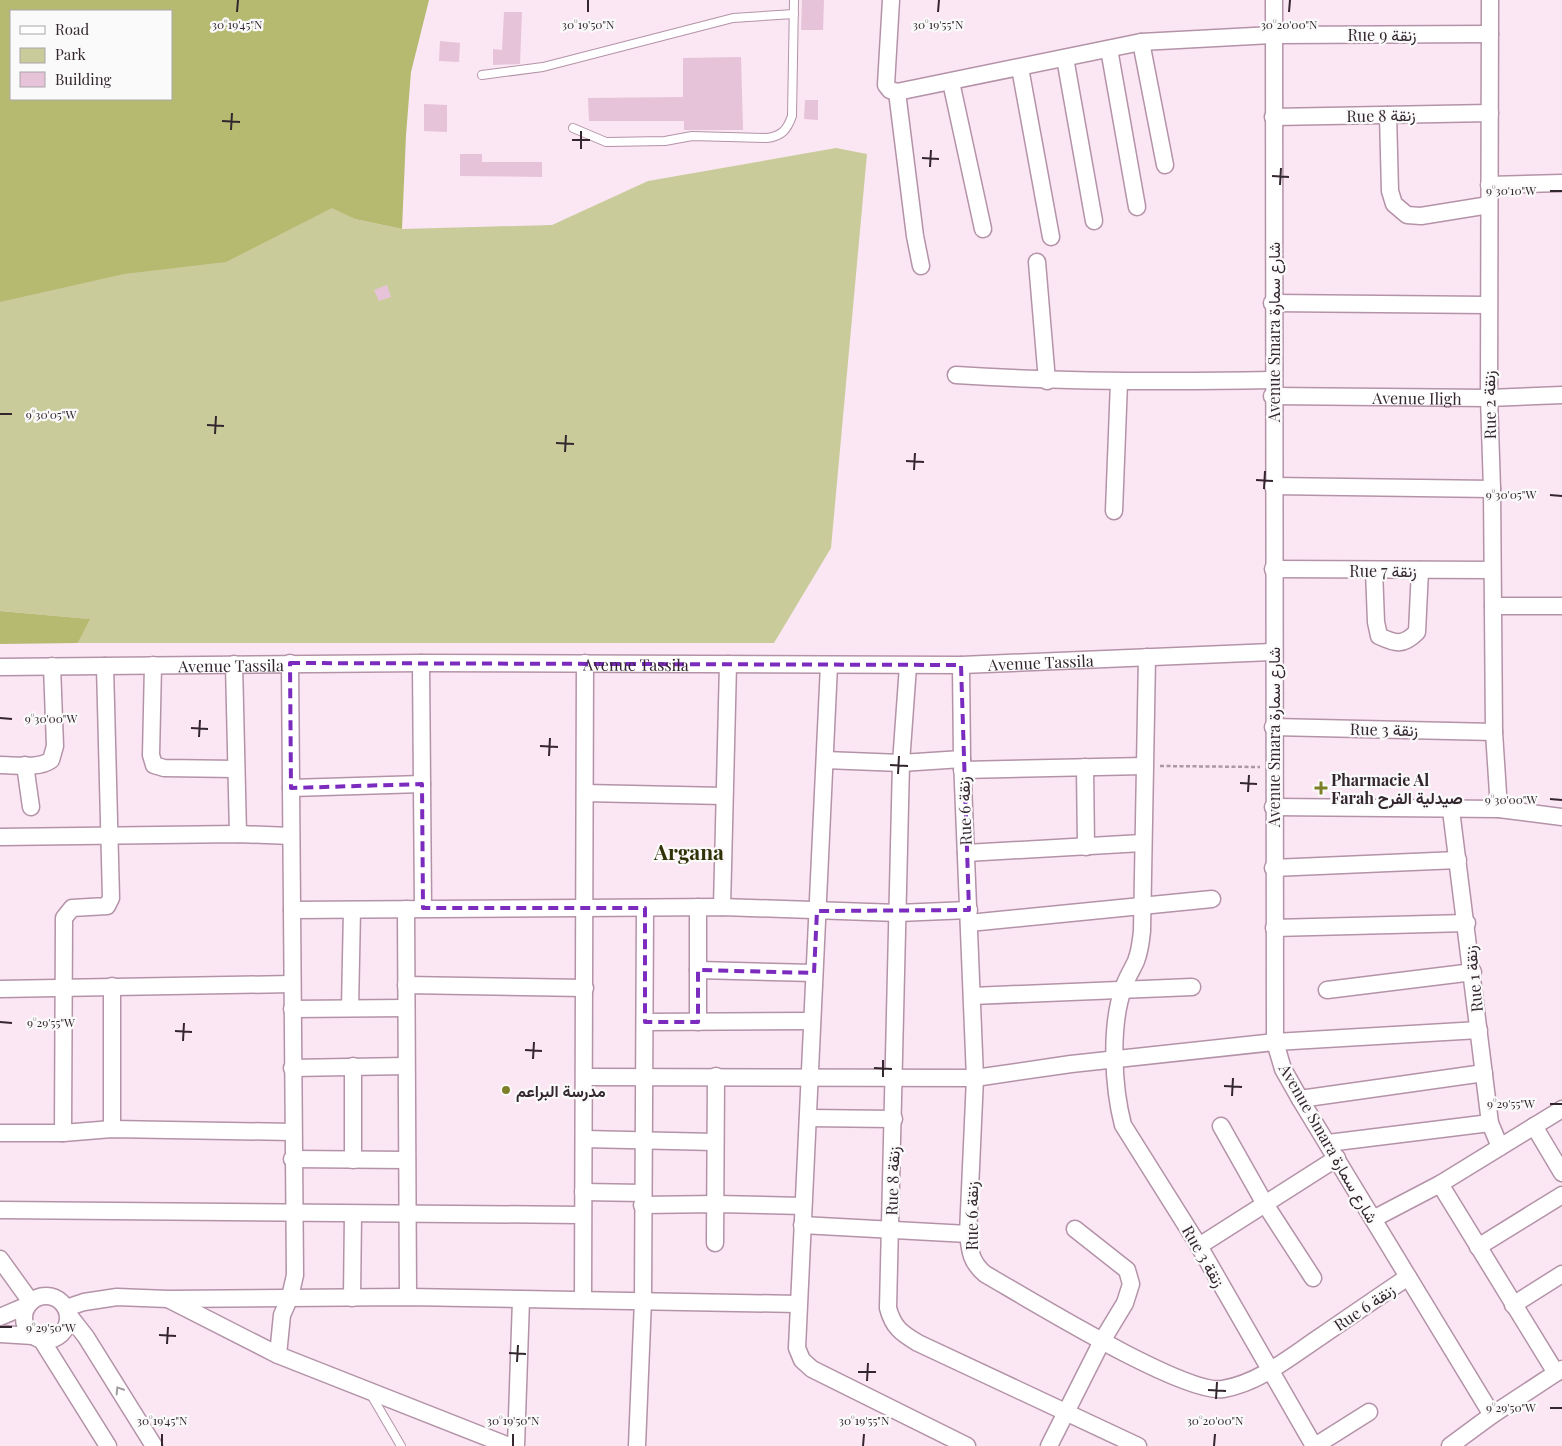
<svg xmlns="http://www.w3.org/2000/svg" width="1562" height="1446" font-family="'Playfair Display',Vazirmatn,serif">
<rect width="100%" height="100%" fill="#fbe6f3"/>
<path fill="#c9cc9a" d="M 0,64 L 11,99 L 171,99 L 355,219 L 402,229 L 552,225 L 648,181 L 836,148 L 867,154 L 831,548 L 774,643 L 78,643 L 89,619 L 0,611 Z"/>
<g fill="#b6ba70" fill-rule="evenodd">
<path d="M 0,0 L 429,0 L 411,72 L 406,135 L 402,229 L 355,219 L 332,208 L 226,262 L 124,274 L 0,302 ZM 171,11 L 171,99 L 11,99 L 11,11 Z"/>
<path d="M 0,611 L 90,619 L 78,643 L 0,644 Z"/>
</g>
<g fill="#e6c3d9">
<path d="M 802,0 L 824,0 L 823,30 L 801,30 Z"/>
<path d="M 504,12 L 522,12 L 520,64 L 493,65 L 493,49 L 502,50 Z"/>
<path d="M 440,41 L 460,43 L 459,62 L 439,61 Z"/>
<path d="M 741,57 L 743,130 L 684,130 L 684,121 L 589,121 L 588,98 L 683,97 L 683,58 Z"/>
<path d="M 805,100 L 818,100 L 818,120 L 804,119 Z"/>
<path d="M 424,104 L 447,105 L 447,132 L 424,131 Z"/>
<path d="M 460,154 L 482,154 L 482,162 L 542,162 L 542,177 L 460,176 Z"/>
<path d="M 387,285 L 391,297 L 379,301 L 374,290 Z"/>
</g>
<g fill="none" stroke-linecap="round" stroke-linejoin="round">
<g stroke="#b493a8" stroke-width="10">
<g id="lane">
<path d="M 482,75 L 543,67 L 733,18 L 794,14"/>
<path d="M 573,128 L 606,142 L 665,141 L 692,136 L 767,138 C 782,136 787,130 792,116 L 794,0"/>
<path d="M 370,1393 L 401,1446"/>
</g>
</g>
<g stroke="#b493a8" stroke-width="19">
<g id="street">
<path d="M 891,0 L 886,85 L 890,90 L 897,92 L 1141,42 L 1165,165"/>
<path d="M 1274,0 L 1275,1042 L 1283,1069 L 1300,1099 L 1492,1415"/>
<path d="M 1490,0 L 1489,398 L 1492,489 L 1494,732 L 1499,809"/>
<path d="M 1141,42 L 1273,35 L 1490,34"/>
<path d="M 1109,49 L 1137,207"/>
<path d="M 1065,58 L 1094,221"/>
<path d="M 1020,68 L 1051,237"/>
<path d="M 951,82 L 983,229"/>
<path d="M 897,92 L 915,236 L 921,266"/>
<path d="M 1388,115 L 1390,191 L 1394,204 L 1407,215 L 1421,216 L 1489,205"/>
<path d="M 1273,117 L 1490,113"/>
<path d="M 1489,185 L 1562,183"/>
<path d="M 1037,262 L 1047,381"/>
<path d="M 1272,303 L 1488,305"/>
<path d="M 956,375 C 1062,382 1167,382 1273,380"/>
<path id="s1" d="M 1272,396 L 1489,398 L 1562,395"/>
<path d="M 1273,486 L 1492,489"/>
<path d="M 1114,511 L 1119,382"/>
<path d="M 1273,569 L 1492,570"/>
<path d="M 1374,570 L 1376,622 L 1379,636 C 1396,644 1403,646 1417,632 L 1420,570"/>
<path d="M 1493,606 L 1562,606"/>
<path d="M 1147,657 L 1142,931 C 1141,941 1140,951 1136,961 C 1132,970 1126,979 1123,989 C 1110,1027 1113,1087 1123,1125 L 1199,1246 L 1314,1446"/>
<path d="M 421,663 L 423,908"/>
<path d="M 234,664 L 238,834"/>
<path d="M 153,665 L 151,755 L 154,765 L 164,768 L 236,769"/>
<path d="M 829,665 L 797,1348 L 802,1360 L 812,1369 L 967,1446"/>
<path d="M 961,665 L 962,759 L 975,1078 L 968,1234 C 970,1252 971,1262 985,1274 C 1027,1298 1184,1395 1223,1389 C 1259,1383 1290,1357 1320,1337 C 1349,1317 1378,1297 1408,1277"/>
<path d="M 908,666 L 901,763 L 888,1308 C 893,1327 901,1333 918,1343 L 1138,1446"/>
<path id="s2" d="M 0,667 L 421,663 L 961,665 L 1273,652"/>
<path d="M 1273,727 L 1494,732"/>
<path d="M 825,760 L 901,763 L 962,759"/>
<path d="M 0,765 C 15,765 39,769 51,760 L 55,746 L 52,666"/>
<path d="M 25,765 L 31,807"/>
<path d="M 1085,767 L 1086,847"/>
<path d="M 962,770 L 1144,766"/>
<path d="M 291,788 L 422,784"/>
<path d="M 585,793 L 724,796"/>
<path d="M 1273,807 L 1499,809 L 1562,817"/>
<path d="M 1451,810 L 1490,1123 L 1500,1147"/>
<path d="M 0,837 L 238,834 L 291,836"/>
<path d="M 966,853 L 1142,843"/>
<path d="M 1273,868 L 1458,860"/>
<path d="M 698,907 L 698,1022"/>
<path d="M 722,907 L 728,664"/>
<path d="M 406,909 L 408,1297"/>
<path d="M 292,910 L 722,907 L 898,913 L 969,910"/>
<path d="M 969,923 L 1212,899"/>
<path d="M 1274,928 L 1467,923"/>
<path d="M 698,970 L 814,973"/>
<path d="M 406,985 L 585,988"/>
<path d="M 0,989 L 292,984"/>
<path d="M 1327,990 L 1473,972"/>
<path d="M 972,996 L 1192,987"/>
<path d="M 350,1008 L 352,910"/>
<path d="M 292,1009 L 406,1008"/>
<path d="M 645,1022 L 812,1021"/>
<path d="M 292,1068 L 406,1066"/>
<path d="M 585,1077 L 975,1078 L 1071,1064 L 1275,1042 L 1479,1030"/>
<path d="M 1300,1099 L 1484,1073"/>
<path d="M 808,1118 L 894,1119"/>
<path d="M 1221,1126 L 1265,1204 L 1313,1278"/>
<path d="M 1534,1126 L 1562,1173"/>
<path d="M 112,1129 L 112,986"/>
<path d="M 0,1133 L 63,1133 L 112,1129 L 292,1132"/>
<path d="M 63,1133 L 64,918 L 72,908 L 107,906 L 111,898 L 105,666"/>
<path d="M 584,1139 L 715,1142"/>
<path d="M 1328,1143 L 1490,1123"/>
<path d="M 292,1159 L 407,1160"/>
<path d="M 353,1160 L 353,1066"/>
<path d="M 1440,1184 L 1556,1373"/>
<path d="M 583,1192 L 643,1193"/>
<path d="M 642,1205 L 716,1204 L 803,1206"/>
<path d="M 0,1210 L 582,1215"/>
<path d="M 1373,1219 L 1440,1184 L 1562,1109"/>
<path d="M 802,1225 L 968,1234"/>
<path d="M 715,1243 L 716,1076"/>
<path d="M 1199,1246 L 1337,1158"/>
<path d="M 1478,1247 L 1562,1195"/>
<path d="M 0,1259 L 31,1302"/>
<circle cx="46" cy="1318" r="22"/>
<path d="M 352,1298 L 353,1214"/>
<path d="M 170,1300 L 278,1355 L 509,1446"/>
<path d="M 583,1300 L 585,663"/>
<path d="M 1513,1305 L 1562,1274"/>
<path d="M 66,1308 L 84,1302 L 117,1297 L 168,1299 L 408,1297 L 798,1304"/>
<path d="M 68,1314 L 86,1337 L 154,1446"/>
<path d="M 0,1317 L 28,1305"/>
<path d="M 0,1334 L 33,1336"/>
<path d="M 41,1339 L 108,1446"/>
<path d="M 278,1355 L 282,1315 L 290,1297 L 295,1275 L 290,663"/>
<path d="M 516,1446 L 521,1300"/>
<path d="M 637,1446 L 643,1300 L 645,908"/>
<path d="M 1049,1446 L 1102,1341 L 1125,1303 L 1131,1284 L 1127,1270 L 1075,1229"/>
<path d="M 1315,1446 L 1369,1412"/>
<path d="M 1450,1446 L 1492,1415 L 1562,1369"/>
</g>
</g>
<path stroke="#aa98a3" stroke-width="2.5" stroke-dasharray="4 2.5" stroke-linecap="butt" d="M 1160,766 L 1260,767"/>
<use href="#lane" stroke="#fff" stroke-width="8"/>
<use href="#street" stroke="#fff" stroke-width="16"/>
</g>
<defs><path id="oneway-chevron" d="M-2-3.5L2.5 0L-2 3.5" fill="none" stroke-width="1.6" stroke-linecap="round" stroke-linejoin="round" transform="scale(1.25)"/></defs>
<use stroke="#a39da1" href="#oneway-chevron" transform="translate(119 1390) rotate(-122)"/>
<path fill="none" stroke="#7b2cbf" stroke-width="4" stroke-dasharray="10 6" stroke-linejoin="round" d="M 290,663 L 961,665 L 969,910 L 817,911 L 814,973 L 698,970 L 698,1022 L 645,1022 L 645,908 L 423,908 L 422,784 L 291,788 Z"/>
<path fill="none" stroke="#33262e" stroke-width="2" d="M 237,12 L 238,0M 588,12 L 588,0M 938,12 L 939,0M 1289,12 L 1290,0M 222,121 L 240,122M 231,130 L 232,113M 572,140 L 590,140M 581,149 L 581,131M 922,158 L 939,159M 930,167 L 931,150M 1272,176 L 1289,177M 1280,185 L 1281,168M 1550,191 L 1562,191M 0,414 L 12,414M 207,425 L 224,426M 215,434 L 216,416M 556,443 L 574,444M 565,452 L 566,435M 906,461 L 924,462M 914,470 L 915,453M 1256,480 L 1273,481M 1264,489 L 1265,471M 1550,495 L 1562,496M 0,718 L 12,719M 191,728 L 208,729M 199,737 L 200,720M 540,746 L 558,747M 549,756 L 550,738M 890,765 L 908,766M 898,774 L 899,756M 1240,783 L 1257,784M 1248,792 L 1249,775M 1550,799 L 1562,800M 0,1022 L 12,1023M 175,1031 L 192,1032M 183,1041 L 184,1023M 525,1050 L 542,1051M 533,1059 L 534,1042M 874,1068 L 892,1069M 883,1077 L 883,1060M 1224,1086 L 1242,1087M 1232,1096 L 1233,1078M 1550,1104 L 1562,1104M 0,1327 L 12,1327M 159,1335 L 176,1336M 167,1344 L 168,1327M 509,1353 L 526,1354M 517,1362 L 518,1345M 858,1372 L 876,1372M 867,1381 L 868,1363M 1208,1390 L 1226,1391M 1216,1399 L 1217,1382M 1550,1408 L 1562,1408M 162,1446 L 162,1434M 513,1446 L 513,1434M 863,1446 L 864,1434M 1214,1446 L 1215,1434"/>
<g fill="#7d7f29" stroke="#fafafa" stroke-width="2">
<path d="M1318.5 780.5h5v5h5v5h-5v5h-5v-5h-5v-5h5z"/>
<circle cx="506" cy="1090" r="5"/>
</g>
<g text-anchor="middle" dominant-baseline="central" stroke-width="4.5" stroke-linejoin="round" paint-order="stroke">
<g font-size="16" fill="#33262e" stroke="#fafafa">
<text x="1382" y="34">Rue 9 زنقة</text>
<text transform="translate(1381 115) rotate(-1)">Rue 8 زنقة</text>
<text transform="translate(1273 332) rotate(-90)">Avenue Smara شارع سمارة</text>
<text stroke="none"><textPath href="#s1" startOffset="145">Avenue Iligh</textPath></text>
<text transform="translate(1489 405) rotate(-91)">Rue 2 زنقة</text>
<text x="1383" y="570">Rue 7 زنقة</text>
<text stroke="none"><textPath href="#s2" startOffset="1041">Avenue Tassila</textPath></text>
<text stroke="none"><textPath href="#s2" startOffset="636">Avenue Tassila</textPath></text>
<text stroke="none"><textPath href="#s2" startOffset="231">Avenue Tassila</textPath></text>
<text transform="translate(1384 729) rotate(1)">Rue 3 زنقة</text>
<text transform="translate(1273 737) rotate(-90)">Avenue Smara شارع سمارة</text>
<text transform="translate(964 811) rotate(-92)">Rue 6 زنقة</text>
<text transform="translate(1473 979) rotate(-96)">Rue 1 زنقة</text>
<text transform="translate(1329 1143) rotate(60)">Avenue Smara شارع سمارة</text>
<text transform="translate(892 1181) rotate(-88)">Rue 8 زنقة</text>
<text transform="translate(971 1216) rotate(-90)">Rue 6 زنقة</text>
<text transform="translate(1204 1256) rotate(60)">Rue 3 زنقة</text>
<text transform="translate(1364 1307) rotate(-34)">Rue 6 زنقة</text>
</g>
<g font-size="16" font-weight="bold" fill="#33262e" stroke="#fafafa" text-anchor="start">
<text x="1331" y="779">Pharmacie Al<tspan x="1331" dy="18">Farah صيدلية الفرح</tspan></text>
<text x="516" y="1090">مدرسة البراعم</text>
</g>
<g font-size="21" font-weight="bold" fill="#313208" stroke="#fafafa">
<text x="689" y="851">Argana</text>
</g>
</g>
<g font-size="12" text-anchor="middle" fill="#33262e" stroke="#fafafa" stroke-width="4.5" stroke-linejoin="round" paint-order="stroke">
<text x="237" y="29">30°19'45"N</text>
<text x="588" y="29">30°19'50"N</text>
<text x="938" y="29">30°19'55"N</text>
<text x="1289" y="29">30°20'00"N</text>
<text x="1511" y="195">9°30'10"W</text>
<text x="51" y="419">9°30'05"W</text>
<text x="1511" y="499">9°30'05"W</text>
<text x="51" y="723">9°30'00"W</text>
<text x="1511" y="804">9°30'00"W</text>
<text x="51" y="1027">9°29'55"W</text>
<text x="1511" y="1108">9°29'55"W</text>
<text x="51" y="1332">9°29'50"W</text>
<text x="1511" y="1412">9°29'50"W</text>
<text x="162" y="1425">30°19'45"N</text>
<text x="513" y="1425">30°19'50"N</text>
<text x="864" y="1425">30°19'55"N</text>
<text x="1215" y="1425">30°20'00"N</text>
</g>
<rect x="10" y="10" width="162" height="90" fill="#fafafa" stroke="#aaa5a8"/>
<rect x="20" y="26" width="25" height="8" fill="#ffffff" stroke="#aaa5a8"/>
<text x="55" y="35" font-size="15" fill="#33262e">Road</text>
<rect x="20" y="48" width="25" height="15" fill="#c9cc9a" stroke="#aaa5a8"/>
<text x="55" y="60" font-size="15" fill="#33262e">Park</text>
<rect x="20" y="72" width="25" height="15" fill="#e6c3d9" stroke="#aaa5a8"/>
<text x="55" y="85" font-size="15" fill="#33262e">Building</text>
</svg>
